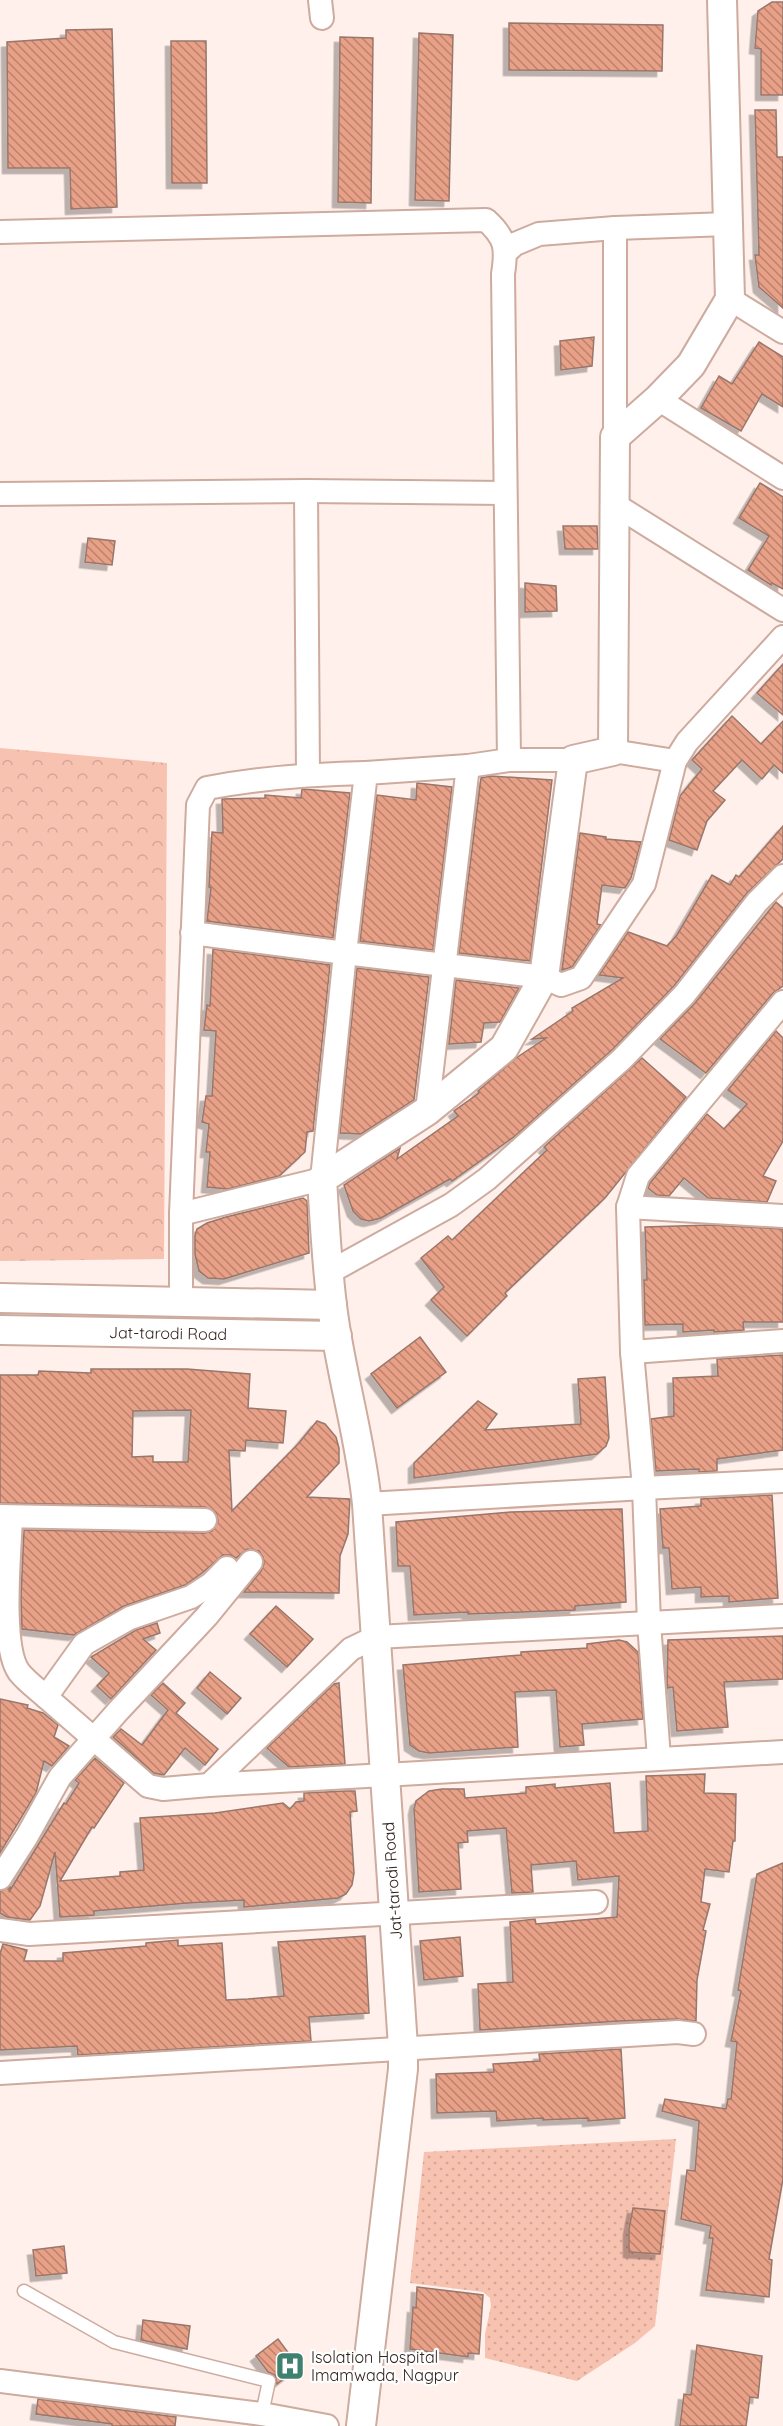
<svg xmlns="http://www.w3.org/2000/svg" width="783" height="2426" font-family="Quicksand,sans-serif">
<defs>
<pattern id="green-dots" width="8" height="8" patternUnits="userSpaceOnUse" patternTransform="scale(1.5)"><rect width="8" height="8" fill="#f8c2b0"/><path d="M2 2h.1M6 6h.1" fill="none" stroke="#d5a697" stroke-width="1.8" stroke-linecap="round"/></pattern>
<pattern id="forest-crowns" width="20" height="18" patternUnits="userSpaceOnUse" patternTransform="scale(1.5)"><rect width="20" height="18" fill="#f8c2b0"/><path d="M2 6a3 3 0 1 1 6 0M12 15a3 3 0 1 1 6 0" fill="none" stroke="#d5a697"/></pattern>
<pattern id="building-back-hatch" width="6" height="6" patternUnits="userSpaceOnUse" patternTransform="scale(1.5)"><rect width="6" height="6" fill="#e8a086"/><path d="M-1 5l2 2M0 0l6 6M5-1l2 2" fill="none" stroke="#bc826d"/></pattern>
<filter id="shadow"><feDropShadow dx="-5.5" dy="5.5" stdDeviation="0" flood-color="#0004"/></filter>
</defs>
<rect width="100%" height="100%" fill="#fff0eb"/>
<path fill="url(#green-dots)" d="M 676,2139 L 655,2326 L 635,2343 L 577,2381 L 485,2358 L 485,2334 L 491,2306 L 490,2298 L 483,2292 L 410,2283 L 424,2152 Z"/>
<path fill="url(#forest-crowns)" d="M 0,748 L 167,763 L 164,1259 L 0,1261 Z"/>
<g fill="url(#building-back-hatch)" stroke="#98776c" stroke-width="1.5" fill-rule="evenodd" filter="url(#shadow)">
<path d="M 772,2 L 783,2 L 783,95 L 761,95 L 761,49 L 755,48 L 758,11 Z"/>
<path d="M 509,23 L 663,25 L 662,71 L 509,70 Z"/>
<path d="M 112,29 L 117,207 L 71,209 L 70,168 L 8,168 L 7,42 L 66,38 L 66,30 Z"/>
<path d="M 419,33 L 453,35 L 449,201 L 415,200 Z"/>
<path d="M 340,37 L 373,38 L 371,203 L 338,202 Z"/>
<path d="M 171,41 L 206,41 L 207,183 L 172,183 Z"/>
<path d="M 755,110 L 776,110 L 777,157 L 783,157 L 783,308 L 759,287 L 755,255 L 759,255 Z"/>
<path d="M 594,337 L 592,366 L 561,370 L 560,341 Z"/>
<path d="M 759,342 L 783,357 L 783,407 L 762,394 L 741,431 L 701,408 L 719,376 L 732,384 Z"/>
<path d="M 760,483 L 783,497 L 783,589 L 772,583 L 771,585 L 748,570 L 769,536 L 739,518 Z"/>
<path d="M 563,526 L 597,526 L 598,549 L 565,549 Z"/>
<path d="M 88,538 L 115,541 L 112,565 L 85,562 Z"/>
<path d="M 525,583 L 556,586 L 557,611 L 525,612 Z"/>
<path d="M 783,664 L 783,715 L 757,693 Z"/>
<path d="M 732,716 L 761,744 L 783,721 L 783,773 L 774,765 L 762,779 L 742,760 L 713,791 L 725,800 L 707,821 L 697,850 L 669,840 L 680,796 L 702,769 L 692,760 Z"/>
<path d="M 491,776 L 552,780 L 530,961 L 459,953 L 481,778 Z"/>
<path d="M 417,783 L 452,787 L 433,950 L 360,941 L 377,795 L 416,800 Z"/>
<path d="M 302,789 L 350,793 L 333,938 L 207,921 L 211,888 L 209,887 L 212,832 L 223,833 L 222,799 L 265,798 L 265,795 L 301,798 Z"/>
<path d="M 783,826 L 783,859 L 747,893 L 674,986 L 613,1049 L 515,1136 L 452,1181 L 450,1179 L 381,1218 L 369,1221 L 361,1219 L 353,1211 L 344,1185 L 400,1148 L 397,1159 L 458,1116 L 454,1111 L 479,1093 L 478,1091 L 516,1058 L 546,1038 L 532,1039 L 573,1011 L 572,1008 L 623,978 L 599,975 L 628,932 L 667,946 L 677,935 L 712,875 L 730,885 L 736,875 L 739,877 Z"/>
<path d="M 580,833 L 606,837 L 606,839 L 641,842 L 631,878 L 625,888 L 602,885 L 597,924 L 601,925 L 572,967 L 562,970 Z"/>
<path d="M 776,902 L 783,908 L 783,986 L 773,993 L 706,1073 L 660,1039 L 695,1003 Z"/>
<path d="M 213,949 L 330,965 L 313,1131 L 307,1132 L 305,1152 L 279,1176 L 228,1189 L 207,1187 L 210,1152 L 206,1152 L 209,1124 L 202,1122 L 206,1096 L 212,1096 L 216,1031 L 204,1030 L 207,1005 L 210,1006 Z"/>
<path d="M 357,968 L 429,977 L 414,1100 L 361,1134 L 340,1133 Z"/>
<path d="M 456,980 L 519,988 L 500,1022 L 484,1023 L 481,1042 L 449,1044 Z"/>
<path d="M 776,1031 L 783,1038 L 783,1141 L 763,1176 L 776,1181 L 767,1202 L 708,1198 L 684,1178 L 669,1196 L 657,1195 L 648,1188 L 650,1183 L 707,1114 L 724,1129 L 747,1104 L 728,1090 Z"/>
<path d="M 642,1058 L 686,1097 L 605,1198 L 505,1293 L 507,1296 L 467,1336 L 431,1300 L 444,1287 L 421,1258 L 448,1236 L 452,1240 L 547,1150 L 544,1147 Z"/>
<path d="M 303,1198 L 307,1201 L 309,1253 L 224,1279 L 208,1278 L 199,1271 L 195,1254 L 195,1236 L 197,1229 L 207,1223 L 226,1217 Z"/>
<path d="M 711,1225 L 783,1229 L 783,1322 L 743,1322 L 744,1330 L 714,1332 L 714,1330 L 683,1332 L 683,1324 L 645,1325 L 644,1280 L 647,1280 L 645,1227 Z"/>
<path d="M 420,1337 L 446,1372 L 397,1408 L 371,1374 Z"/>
<path d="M 783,1355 L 783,1450 L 717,1459 L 717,1471 L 699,1472 L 699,1469 L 656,1471 L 651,1419 L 674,1416 L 673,1378 L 718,1376 L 717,1359 Z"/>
<path d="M 91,1369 L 187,1369 L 250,1374 L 248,1408 L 286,1411 L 283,1443 L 246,1440 L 245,1451 L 229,1450 L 232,1511 L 298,1444 L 317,1421 L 325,1424 L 336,1437 L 339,1448 L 339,1463 L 307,1497 L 350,1499 L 348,1534 L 340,1556 L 339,1593 L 244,1592 L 261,1571 L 264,1564 L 263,1557 L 259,1551 L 247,1549 L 236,1558 L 230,1555 L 223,1555 L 202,1573 L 185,1585 L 124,1606 L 74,1635 L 22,1629 L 21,1597 L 24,1530 L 205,1533 L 212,1531 L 218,1521 L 216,1513 L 205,1507 L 0,1503 L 0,1375 L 38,1375 L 39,1371 L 91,1373 ZM 191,1410 L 188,1462 L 153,1462 L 153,1456 L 132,1457 L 133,1411 Z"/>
<path d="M 605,1377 L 609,1438 L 606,1446 L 597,1454 L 414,1478 L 414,1463 L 478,1401 L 497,1414 L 485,1430 L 581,1424 L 578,1379 Z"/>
<path d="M 772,1495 L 778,1598 L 729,1602 L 729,1596 L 701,1597 L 701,1587 L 672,1589 L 669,1548 L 663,1548 L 660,1509 L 701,1506 L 701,1499 Z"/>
<path d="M 622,1509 L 626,1602 L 575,1606 L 575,1610 L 468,1614 L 468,1612 L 414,1615 L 410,1566 L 398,1566 L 396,1522 L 511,1512 Z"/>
<path d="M 276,1606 L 313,1639 L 287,1667 L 250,1634 Z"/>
<path d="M 157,1623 L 160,1633 L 143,1639 L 156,1650 L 111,1699 L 97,1686 L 109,1673 L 91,1657 L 136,1630 Z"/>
<path d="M 783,1636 L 783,1679 L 724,1682 L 728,1727 L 677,1731 L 673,1687 L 667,1688 L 668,1640 Z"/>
<path d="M 619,1640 L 627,1642 L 638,1652 L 643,1719 L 582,1724 L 584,1745 L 560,1747 L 556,1690 L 515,1692 L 518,1747 L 429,1753 L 419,1751 L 410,1745 L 403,1665 L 521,1655 L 521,1652 L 587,1648 L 587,1644 Z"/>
<path d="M 210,1672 L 241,1698 L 227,1714 L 197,1688 Z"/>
<path d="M 163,1683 L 185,1703 L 176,1713 L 218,1749 L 205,1765 L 185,1748 L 164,1775 L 154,1773 L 113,1737 L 121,1729 L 142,1745 L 168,1710 L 151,1695 Z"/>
<path d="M 339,1683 L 345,1764 L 289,1767 L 267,1748 L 334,1684 Z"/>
<path d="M 0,1699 L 28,1705 L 27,1708 L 43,1713 L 58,1725 L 54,1737 L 69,1746 L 52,1766 L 44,1761 L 36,1793 L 0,1853 Z"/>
<path d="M 95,1758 L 124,1783 L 94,1828 L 92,1827 L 60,1881 L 120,1876 L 120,1872 L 144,1870 L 140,1818 L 215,1813 L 283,1803 L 290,1809 L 296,1802 L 304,1801 L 304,1793 L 346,1791 L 355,1791 L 357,1811 L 350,1812 L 354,1873 L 352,1885 L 346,1894 L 338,1898 L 244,1907 L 244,1900 L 188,1903 L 94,1911 L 94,1915 L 60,1917 L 55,1852 L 40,1906 L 30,1920 L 7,1917 L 0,1913 L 0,1891 L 10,1887 L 9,1892 L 64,1803 L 66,1804 L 79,1783 L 75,1780 Z"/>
<path d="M 705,1774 L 704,1793 L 736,1794 L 735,1841 L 733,1841 L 729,1872 L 705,1869 L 701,1902 L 710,1904 L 703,1930 L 706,1931 L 697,1980 L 696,2021 L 677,2019 L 619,2021 L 480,2030 L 478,1984 L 513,1982 L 510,1922 L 535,1919 L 536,1924 L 617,1917 L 619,1876 L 578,1880 L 576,1861 L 531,1865 L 533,1892 L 512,1893 L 506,1828 L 467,1831 L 468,1842 L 458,1843 L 461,1889 L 419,1892 L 414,1809 L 416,1801 L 429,1791 L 442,1789 L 464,1789 L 465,1798 L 526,1793 L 526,1787 L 555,1784 L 555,1788 L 610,1783 L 614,1833 L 648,1831 L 646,1776 Z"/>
<path d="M 783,1863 L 783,2179 L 769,2259 L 772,2260 L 769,2297 L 706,2290 L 713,2238 L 709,2238 L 711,2226 L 681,2219 L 687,2170 L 695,2171 L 699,2121 L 662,2111 L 665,2099 L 726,2109 L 728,2099 L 731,2099 L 737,2042 L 731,2041 L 741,1991 L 738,1990 L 757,1874 Z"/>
<path d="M 365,1936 L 369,2013 L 309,2017 L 311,2041 L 78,2055 L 77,2046 L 0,2050 L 0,1954 L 3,1944 L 27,1950 L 24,1961 L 63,1961 L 63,1953 L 146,1946 L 146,1943 L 178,1940 L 178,1946 L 222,1943 L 226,2000 L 248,1999 L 284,1996 L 278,1942 Z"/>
<path d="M 460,1937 L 463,1976 L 424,1980 L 420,1941 Z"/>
<path d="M 621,2049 L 625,2118 L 588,2121 L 588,2118 L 543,2120 L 543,2118 L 497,2121 L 496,2111 L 437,2113 L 436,2074 L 494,2072 L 493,2064 L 540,2061 L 539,2054 Z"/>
<path d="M 633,2208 L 665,2211 L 660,2254 L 629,2252 L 629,2229 Z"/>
<path d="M 64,2246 L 67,2273 L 36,2276 L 33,2250 Z"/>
<path d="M 417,2287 L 483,2295 L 479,2354 L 468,2353 L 468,2357 L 410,2349 L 413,2307 L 416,2308 Z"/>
<path d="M 143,2320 L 190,2326 L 187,2349 L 141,2340 Z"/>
<path d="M 278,2339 L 299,2367 L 277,2384 L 275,2375 L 268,2372 L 256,2356 Z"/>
<path d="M 697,2345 L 762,2356 L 758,2398 L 750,2397 L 746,2426 L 680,2426 L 684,2394 L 691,2395 Z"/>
<path d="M 38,2399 L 176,2417 L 175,2426 L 112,2426 L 112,2424 L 36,2414 Z"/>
</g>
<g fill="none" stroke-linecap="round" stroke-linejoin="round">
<g stroke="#cdab9f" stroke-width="15">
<path id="service" d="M 24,2291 L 114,2342 L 269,2381 L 262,2414"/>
</g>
<g stroke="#cdab9f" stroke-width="26">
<g id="minor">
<path d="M 320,0 L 322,18"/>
<path d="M 0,232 L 486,220 C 506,238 507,248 503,274 L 509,760 L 468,766 L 366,773 L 345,953 L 544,977 L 561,985 L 581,978 L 644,884 L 675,761 L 613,751"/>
<path d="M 506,252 L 515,244 L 539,234 L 615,228 L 728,224"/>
<path d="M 730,299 L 783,332"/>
<path d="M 658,399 L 783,478"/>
<path d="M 615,437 L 615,228"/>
<path d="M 306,491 L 308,774"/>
<path d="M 0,494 L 306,491 L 505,493"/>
<path d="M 614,504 L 783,610"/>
<path d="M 509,760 L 573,760"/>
<path d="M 675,761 L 687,742 L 783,637"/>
<path d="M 192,933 L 345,953 L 322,1179 L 181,1214 L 198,805 L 207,788 C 260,778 313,774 366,773"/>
<path d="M 427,1111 L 468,766"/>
<path d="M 628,1207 L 783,1216"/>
<path d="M 328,1273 L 451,1205 L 487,1179 L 622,1059 L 684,995 L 757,902 L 783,876"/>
<path d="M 181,1302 L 181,1214"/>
<path d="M 632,1352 L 783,1341"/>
<path d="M 367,1504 L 644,1488 L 632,1352 L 628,1207 L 638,1176 L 783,1002"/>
<path d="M 0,1516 L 205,1520"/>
<path d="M 11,1517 C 10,1550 0,1646 19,1672 C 26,1681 37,1689 46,1697"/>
<path d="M 783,1616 L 376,1637 L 351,1649 L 209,1785 L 783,1752"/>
<path d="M 659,1758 L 649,1623 L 644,1488 L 783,1481"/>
<path d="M 209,1785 L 163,1789 L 148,1786 L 46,1697 L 84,1644 L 130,1618 L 191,1597 L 211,1584 L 227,1568"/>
<path d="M 0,1878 L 27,1836 L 60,1777 L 119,1710 L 207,1616 L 251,1562"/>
<path d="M 0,1930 L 29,1934 L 596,1902"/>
<path d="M 0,2073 L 678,2032 L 694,2034"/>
<path d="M 0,2381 L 262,2414 L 327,2426"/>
</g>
</g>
<g stroke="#cdab9f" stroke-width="32">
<g id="tertiary">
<path d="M 0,1298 L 332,1305"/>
<path d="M 0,1330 L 337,1336"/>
<path d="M 361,2426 L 403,2069 L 403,2047 L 367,1504 C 361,1442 343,1382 334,1320 C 327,1274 325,1226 322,1179 L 427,1111 L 504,1048 L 544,977 L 573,760 L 613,751 L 615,437 L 658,399 L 691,365 L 730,299 L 722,0"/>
</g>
</g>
<use href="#service" stroke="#fff" stroke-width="12"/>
<use href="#minor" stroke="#fff" stroke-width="22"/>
<use href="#tertiary" stroke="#fff" stroke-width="28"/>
</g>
<defs>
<g id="hospital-square" transform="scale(1.5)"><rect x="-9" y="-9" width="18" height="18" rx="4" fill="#40806f" stroke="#fff"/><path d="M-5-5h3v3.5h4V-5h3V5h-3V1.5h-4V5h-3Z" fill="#fff"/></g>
</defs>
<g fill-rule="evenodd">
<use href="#hospital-square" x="290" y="2366"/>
</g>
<g text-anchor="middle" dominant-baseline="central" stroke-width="4.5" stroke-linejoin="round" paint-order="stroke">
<g font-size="16" fill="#30231e" stroke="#fff">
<text transform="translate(168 1333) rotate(1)">Jat-tarodi Road</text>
<text transform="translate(392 1881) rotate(-94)">Jat-tarodi Road</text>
</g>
<g font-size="16" fill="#30231e" stroke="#fff" text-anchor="start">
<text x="311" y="2357">Isolation Hospital<tspan x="311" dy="18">Imamwada, Nagpur</tspan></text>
</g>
</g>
</svg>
